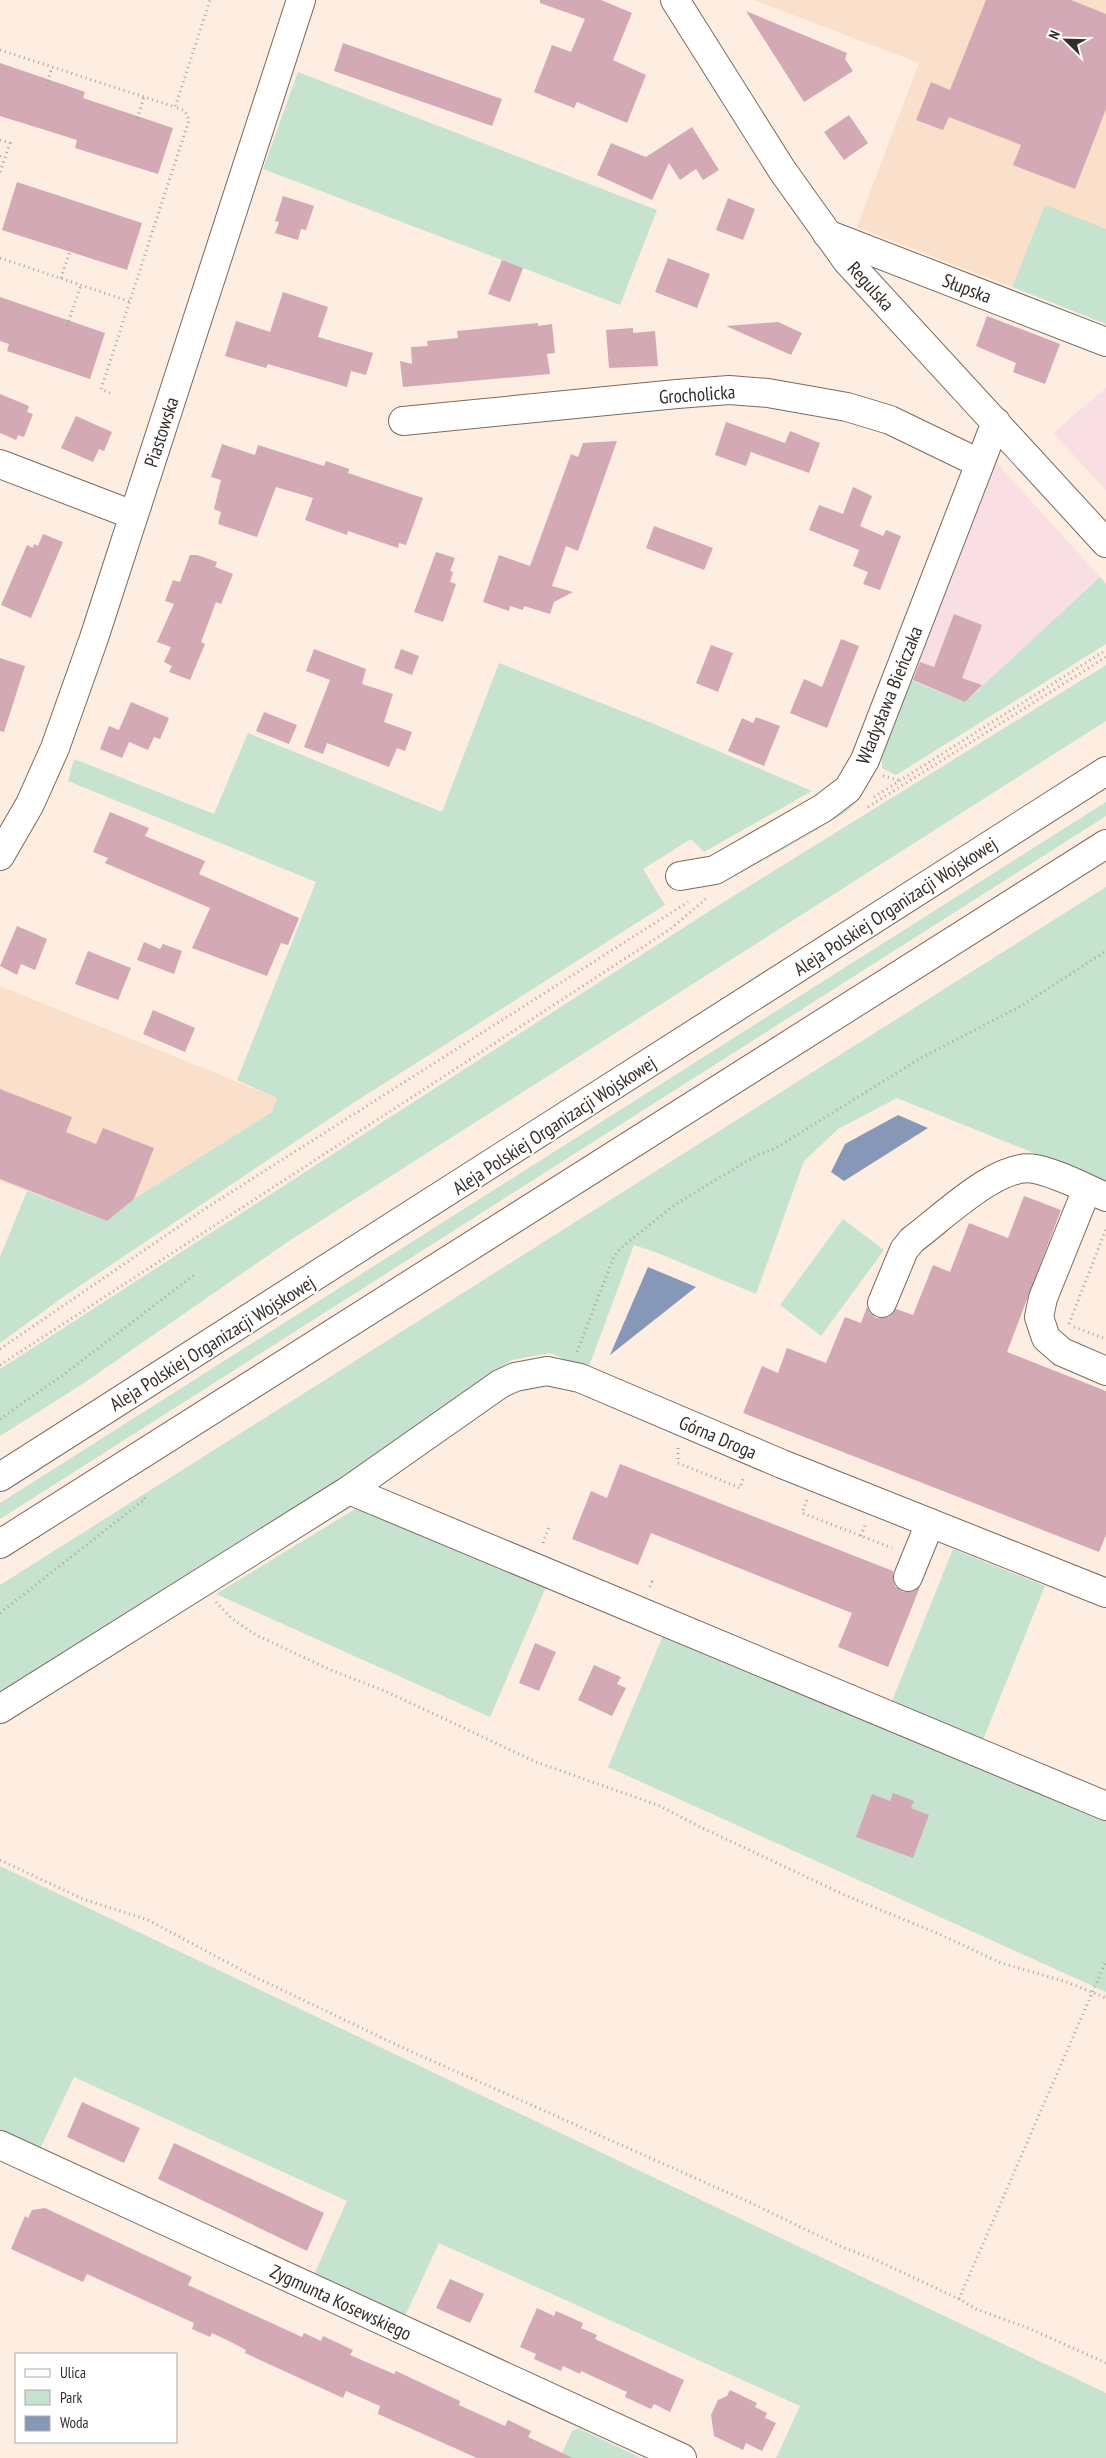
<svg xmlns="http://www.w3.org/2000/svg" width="1106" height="2458" font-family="'PT Sans Narrow',sans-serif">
<rect width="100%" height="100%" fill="#feede1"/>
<g fill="#f9dfe3">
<path d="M 1106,388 L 1106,490 L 1053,433 Z"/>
<path d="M 996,462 L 1100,577 L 965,702 L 910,680 L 901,678 Z"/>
</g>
<g fill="#fadfcb">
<path d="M 754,0 L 1106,0 L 1106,229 L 1045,206 L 1012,287 L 857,227 L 919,63 Z"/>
<path d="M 0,986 L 277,1098 L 272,1112 L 134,1199 L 107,1221 L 0,1181 Z"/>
</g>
<g fill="#c6e3d0">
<path d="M 298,72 L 657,210 L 620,305 L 263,169 Z"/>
<path d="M 1045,205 L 1106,229 L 1106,324 L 1012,287 Z"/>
<path d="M 1100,577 L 1106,584 L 1106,644 L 896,775 L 882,768 L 882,756 L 910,680 L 965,702 Z"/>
<path d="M 499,663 L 652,723 L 812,791 L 704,852 L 691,839 L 643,869 L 665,905 L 350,1105 L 66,1295 L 0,1343 L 0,1257 L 27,1191 L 107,1221 L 134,1199 L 272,1112 L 277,1098 L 237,1080 L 316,882 L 68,781 L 74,759 L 214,814 L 248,733 L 442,812 Z"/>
<path d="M 1106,665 L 1106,721 L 289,1241 L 84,1383 L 0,1436 L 0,1369 L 714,908 Z"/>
<path d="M 867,779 L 855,804 L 843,814 L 765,860 L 762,855 Z"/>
<path d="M 1106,802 L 1106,816 L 0,1519 L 0,1503 Z"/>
<path d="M 1106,887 L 1106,1182 L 897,1098 L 838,1129 L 804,1161 L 756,1294 L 658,1253 L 634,1245 L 588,1369 L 550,1353 L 512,1360 L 288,1515 L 0,1698 L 0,1585 Z"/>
<path d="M 843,1219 L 884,1250 L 821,1336 L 780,1305 Z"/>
<path d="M 360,1506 L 547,1585 L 490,1717 L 216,1594 Z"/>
<path d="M 953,1549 L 1045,1586 L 980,1747 L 888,1711 Z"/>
<path d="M 664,1633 L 1106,1814 L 1106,1992 L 608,1767 Z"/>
<path d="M 0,1866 L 1106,2393 L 1106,2458 L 776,2458 L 800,2406 L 439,2243 L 404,2318 L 313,2277 L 347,2201 L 74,2077 L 39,2151 L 0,2138 Z"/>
<path d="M 578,2428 L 641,2458 L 560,2458 L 572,2431 Z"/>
</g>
<g fill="#8697b7">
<path d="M 898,1115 L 928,1128 L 844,1181 L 831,1172 L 845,1144 Z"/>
<path d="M 648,1267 L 696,1287 L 610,1355 Z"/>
</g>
<g fill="#d3a9b5">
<path d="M 540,0 L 601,0 L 632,13 L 613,60 L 646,75 L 627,123 L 577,102 L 574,108 L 534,92 L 552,45 L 571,52 L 585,19 L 540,3 Z"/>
<path d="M 986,0 L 1071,0 L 1106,14 L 1106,109 L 1075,189 L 1013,165 L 1021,145 L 949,117 L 943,130 L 916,120 L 931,82 L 950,90 Z"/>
<path d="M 746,11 L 847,53 L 845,59 L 853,71 L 804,102 Z"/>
<path d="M 343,43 L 502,99 L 492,126 L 334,71 Z"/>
<path d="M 0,63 L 85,92 L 83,98 L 173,128 L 158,174 L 75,148 L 77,140 L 0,116 Z"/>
<path d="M 849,115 L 868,143 L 844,160 L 824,132 Z"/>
<path d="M 692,127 L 719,170 L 703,180 L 696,169 L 680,180 L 669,163 L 652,200 L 597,175 L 611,143 L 646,157 Z"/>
<path d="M 17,182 L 142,223 L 127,270 L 2,230 Z"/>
<path d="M 283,196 L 314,206 L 306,230 L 301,229 L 298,240 L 275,233 L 279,222 L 275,221 Z"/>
<path d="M 728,198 L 755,209 L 743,240 L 716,230 Z"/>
<path d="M 668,258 L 710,274 L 697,308 L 655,292 Z"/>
<path d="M 502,260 L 523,268 L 510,302 L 488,294 Z"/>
<path d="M 283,292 L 328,307 L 318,337 L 373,353 L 366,375 L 351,371 L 347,387 L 268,364 L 266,368 L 225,356 L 236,321 L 270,332 Z"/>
<path d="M 0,297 L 105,333 L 90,379 L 7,351 L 9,344 L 0,341 Z"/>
<path d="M 987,316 L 1060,344 L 1045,384 L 1013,372 L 1016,363 L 976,346 Z"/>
<path d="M 778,322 L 802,333 L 791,355 L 726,326 Z"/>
<path d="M 538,323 L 538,326 L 552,324 L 555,353 L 547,354 L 550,374 L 403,387 L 400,361 L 412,364 L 411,347 L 428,346 L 427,341 L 458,338 L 457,331 Z"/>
<path d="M 633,328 L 633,333 L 655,331 L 658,366 L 609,368 L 606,330 Z"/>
<path d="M 0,394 L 29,406 L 27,412 L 33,414 L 24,437 L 18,435 L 16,440 L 0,433 Z"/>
<path d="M 76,416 L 112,432 L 104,451 L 99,449 L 93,462 L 61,448 Z"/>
<path d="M 726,422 L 785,443 L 790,431 L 820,443 L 809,473 L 751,452 L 746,466 L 715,455 Z"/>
<path d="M 617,441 L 578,551 L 566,546 L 552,586 L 573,592 L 554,602 L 550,614 L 524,606 L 523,610 L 510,606 L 509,611 L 483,602 L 499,555 L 530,566 L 571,454 L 578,457 L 583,443 Z"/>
<path d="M 222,444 L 255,455 L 258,445 L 324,466 L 326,461 L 349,469 L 348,473 L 423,498 L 406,545 L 399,543 L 398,548 L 348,531 L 347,535 L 305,520 L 313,498 L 276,487 L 257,537 L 218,524 L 221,512 L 214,509 L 221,480 L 211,477 Z"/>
<path d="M 853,487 L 872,496 L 860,526 L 883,536 L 886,530 L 901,536 L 880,590 L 863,584 L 868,572 L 853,566 L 859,550 L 809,530 L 819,505 L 843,514 Z"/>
<path d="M 654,526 L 713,548 L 704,570 L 646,548 Z"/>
<path d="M 43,534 L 63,542 L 31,618 L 1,605 L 27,545 L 33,548 L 34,544 L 38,546 Z"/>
<path d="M 436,552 L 455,558 L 450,571 L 453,572 L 450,582 L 456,584 L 443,622 L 414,612 Z"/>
<path d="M 190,555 L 197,555 L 217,562 L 215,567 L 233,574 L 221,604 L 216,602 L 201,642 L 205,644 L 190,680 L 169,672 L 172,666 L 164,662 L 171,647 L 157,642 L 174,604 L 165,601 L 173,580 L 180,582 Z"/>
<path d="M 954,614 L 982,625 L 962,678 L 982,685 L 965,702 L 913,680 L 920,662 L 934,667 Z"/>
<path d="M 841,639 L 859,646 L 827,728 L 790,713 L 804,679 L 822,687 Z"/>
<path d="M 711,645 L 733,653 L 718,692 L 696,683 Z"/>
<path d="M 314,649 L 366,669 L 362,684 L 393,694 L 384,722 L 412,732 L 405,751 L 397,748 L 389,767 L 327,743 L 323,754 L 304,747 L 330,680 L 306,671 Z"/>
<path d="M 401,649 L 419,656 L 412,675 L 394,668 Z"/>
<path d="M 0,658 L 25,666 L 4,732 L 0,731 Z"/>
<path d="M 131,702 L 169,718 L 160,739 L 154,737 L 148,750 L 129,742 L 122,758 L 100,749 L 109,726 L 119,730 Z"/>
<path d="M 264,712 L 297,725 L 289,744 L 256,731 Z"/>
<path d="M 756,717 L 780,726 L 764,766 L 728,751 L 742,718 L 753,723 Z"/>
<path d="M 110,812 L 149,828 L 145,836 L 205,861 L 199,874 L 299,918 L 288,945 L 281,943 L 267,976 L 192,948 L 210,908 L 105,863 L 108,858 L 93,852 Z"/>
<path d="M 17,926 L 47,939 L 35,970 L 21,964 L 17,975 L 0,966 Z"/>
<path d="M 144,942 L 160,949 L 163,944 L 182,951 L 174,974 L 137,960 Z"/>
<path d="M 88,951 L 131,968 L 118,1000 L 75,984 Z"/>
<path d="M 153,1010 L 195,1028 L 185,1052 L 143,1034 Z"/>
<path d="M 0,1089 L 72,1117 L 66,1132 L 96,1144 L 103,1128 L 154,1148 L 134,1199 L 107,1221 L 0,1179 Z"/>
<path d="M 1024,1196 L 1061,1210 L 1007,1352 L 1106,1391 L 1106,1535 L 1099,1552 L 743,1413 L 762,1366 L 778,1373 L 787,1348 L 826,1363 L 845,1317 L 861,1323 L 867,1307 L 870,1313 L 876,1318 L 884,1318 L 891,1316 L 896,1309 L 913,1315 L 933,1265 L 950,1272 L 969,1223 L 1008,1238 Z"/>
<path d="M 620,1464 L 893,1571 L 893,1579 L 895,1586 L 903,1592 L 911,1592 L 920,1587 L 888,1667 L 838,1647 L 852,1613 L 651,1533 L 638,1565 L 572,1539 L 591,1491 L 607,1498 Z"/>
<path d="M 535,1643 L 556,1652 L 539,1691 L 519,1683 Z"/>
<path d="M 594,1665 L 621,1677 L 617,1684 L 626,1688 L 612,1716 L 578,1700 Z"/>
<path d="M 893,1793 L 914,1801 L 911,1808 L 929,1815 L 913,1858 L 856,1837 L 872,1794 L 890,1801 Z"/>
<path d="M 82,2102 L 140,2128 L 124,2163 L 67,2137 Z"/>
<path d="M 174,2143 L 324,2213 L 307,2251 L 158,2179 Z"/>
<path d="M 45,2208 L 192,2277 L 188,2285 L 302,2337 L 304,2333 L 321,2341 L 323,2336 L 353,2350 L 350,2355 L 394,2374 L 396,2371 L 460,2401 L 459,2405 L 505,2426 L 508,2420 L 531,2431 L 528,2437 L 573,2458 L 477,2458 L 378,2414 L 380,2406 L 346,2391 L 343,2398 L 245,2353 L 246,2350 L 229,2341 L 212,2333 L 210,2337 L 192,2329 L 194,2323 L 87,2274 L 83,2282 L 11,2249 L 25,2216 L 28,2218 L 32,2210 Z"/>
<path d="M 450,2279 L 484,2294 L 470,2323 L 436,2308 Z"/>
<path d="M 537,2308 L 554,2316 L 556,2311 L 583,2323 L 581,2328 L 597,2335 L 595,2339 L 684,2380 L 670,2412 L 654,2404 L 651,2409 L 625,2397 L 627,2392 L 581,2371 L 580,2374 L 563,2366 L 561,2371 L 534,2359 L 536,2354 L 520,2347 Z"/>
<path d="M 730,2390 L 757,2403 L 755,2407 L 767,2413 L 765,2418 L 776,2423 L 762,2451 L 746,2443 L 743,2450 L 714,2436 L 711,2415 L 718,2400 L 727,2396 Z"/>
</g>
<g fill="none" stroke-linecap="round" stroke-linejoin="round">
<g stroke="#7c6a5d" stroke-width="30">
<g id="minor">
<path d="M 675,0 L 782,170 L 847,261 L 1106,543"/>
<path d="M 827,234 L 1106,342"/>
<path d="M 403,421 L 677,394 L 729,390 L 768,393 L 847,407 L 890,420 L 979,463"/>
<path d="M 0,464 L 133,515"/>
<path d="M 0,856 L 30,804 L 55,748 L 94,638 L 301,0"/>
<path d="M 680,876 L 715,870 L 823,808 L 848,789 L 865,760 L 996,422"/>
<path d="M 1087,1189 L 1043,1298 L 1039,1317 L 1046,1338 L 1062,1352 L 1106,1371"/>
<path d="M 882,1303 L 904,1250 L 912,1240 C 941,1219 999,1161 1035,1169 C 1059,1174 1083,1187 1106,1197"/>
<path d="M 349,1490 L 1106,1806"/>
<path d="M 908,1577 L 930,1523"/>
<path d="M 0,1709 L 349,1490 L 500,1384 L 515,1377 L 547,1371 L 580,1378 L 782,1464 L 1106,1593"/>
<path d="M 0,2145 L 682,2458"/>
</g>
</g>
<g stroke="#7c6a5d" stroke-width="30">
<g id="highway">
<path d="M 0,1477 L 1106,771"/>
<path d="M 0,1544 L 1106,844"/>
</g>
</g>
<g stroke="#afa298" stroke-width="3" stroke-dasharray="1 4" stroke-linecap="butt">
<path d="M 0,50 L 175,107 L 210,0"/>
<path d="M 46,86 L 52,67"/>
<path d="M 136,123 L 144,97"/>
<path d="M 0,140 L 10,143 L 0,172"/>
<path d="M 0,156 L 4,159"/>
<path d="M 0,258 L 131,302"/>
<path d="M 61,278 L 72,245"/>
<path d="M 67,326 L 81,285"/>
<path d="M 110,393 L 101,389 L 189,120 L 185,111 L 175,107"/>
<path d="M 883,776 L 901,781"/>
<path d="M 874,797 L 1106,650"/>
<path d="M 868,807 L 1106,657"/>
<path d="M 1069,1324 L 1106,1229"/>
<path d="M 1074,1327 L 1106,1339"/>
<path d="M 0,1349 L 203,1210 L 688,902"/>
<path d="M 577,1352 L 614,1256 L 623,1246 L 676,1204 L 757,1155 L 776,1148 L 919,1059 L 1021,1006 L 1106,951"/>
<path d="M 0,1365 L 669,930 L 707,898"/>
<path d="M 0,1419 L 63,1375 L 194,1275"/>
<path d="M 678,1448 L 678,1463 L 740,1488 L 744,1476"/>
<path d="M 807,1500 L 802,1513 L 892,1548"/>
<path d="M 861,1536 L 865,1525"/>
<path d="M 543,1543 L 549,1527"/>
<path d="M 650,1587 L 652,1582 L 655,1583"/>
<path d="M 216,1602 L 231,1618 L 256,1635 L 333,1671 L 385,1691 L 536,1762 L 660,1806 L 698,1826 L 847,1896 L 939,1934 L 1001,1963 L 1067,1982 L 1106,1998"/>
<path d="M 0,1613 L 145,1499 L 142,1495"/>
<path d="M 0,1860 L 83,1899 L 148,1920 L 251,1975 L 399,2046 L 749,2202 L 842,2247 L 876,2260 L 959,2299 L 976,2309 L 1028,2328 L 1106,2363"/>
<path d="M 959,2299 L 1106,1961"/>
</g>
<use href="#minor" stroke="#fff" stroke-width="28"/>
<use href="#highway" stroke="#fff" stroke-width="28"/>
</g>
<g text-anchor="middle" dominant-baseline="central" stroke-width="4.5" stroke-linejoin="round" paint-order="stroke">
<g font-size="19" fill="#352d28" stroke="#fff">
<text transform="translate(871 286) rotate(48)">Regulska</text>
<text transform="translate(967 288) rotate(21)">Słupska</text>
<text transform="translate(697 394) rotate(-4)">Grocholicka</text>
<text transform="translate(161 432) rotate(-72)">Piastowska</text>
<text transform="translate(889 695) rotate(-68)">Władysława Bieńczaka</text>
<text transform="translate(895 906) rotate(-33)">Aleja Polskiej Organizacji Wojskowej</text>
<text transform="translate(554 1125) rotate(-33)">Aleja Polskiej Organizacji Wojskowej</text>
<text transform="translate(212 1343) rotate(-32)">Aleja Polskiej Organizacji Wojskowej</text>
<text transform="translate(718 1437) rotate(23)">Górna Droga</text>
<text transform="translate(341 2302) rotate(25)">Zygmunta Kosewskiego</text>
</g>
</g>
<rect x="15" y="2353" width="162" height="90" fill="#ffffff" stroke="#aeaba9"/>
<rect x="25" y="2369" width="25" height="8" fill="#ffffff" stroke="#aeaba9"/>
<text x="60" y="2378" font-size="15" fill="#352d28">Ulica</text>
<rect x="25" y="2390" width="25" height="15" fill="#c6e3d0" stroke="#aeaba9"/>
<text x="60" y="2403" font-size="15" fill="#352d28">Park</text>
<rect x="25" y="2416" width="25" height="15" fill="#8697b7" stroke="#aeaba9"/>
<text x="60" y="2428" font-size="15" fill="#352d28">Woda</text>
<g transform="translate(1066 40) rotate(293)" stroke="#ffffff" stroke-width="4" paint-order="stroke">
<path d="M0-4L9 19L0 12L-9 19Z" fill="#352d28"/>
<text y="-8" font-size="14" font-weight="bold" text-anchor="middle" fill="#352d28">N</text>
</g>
</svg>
